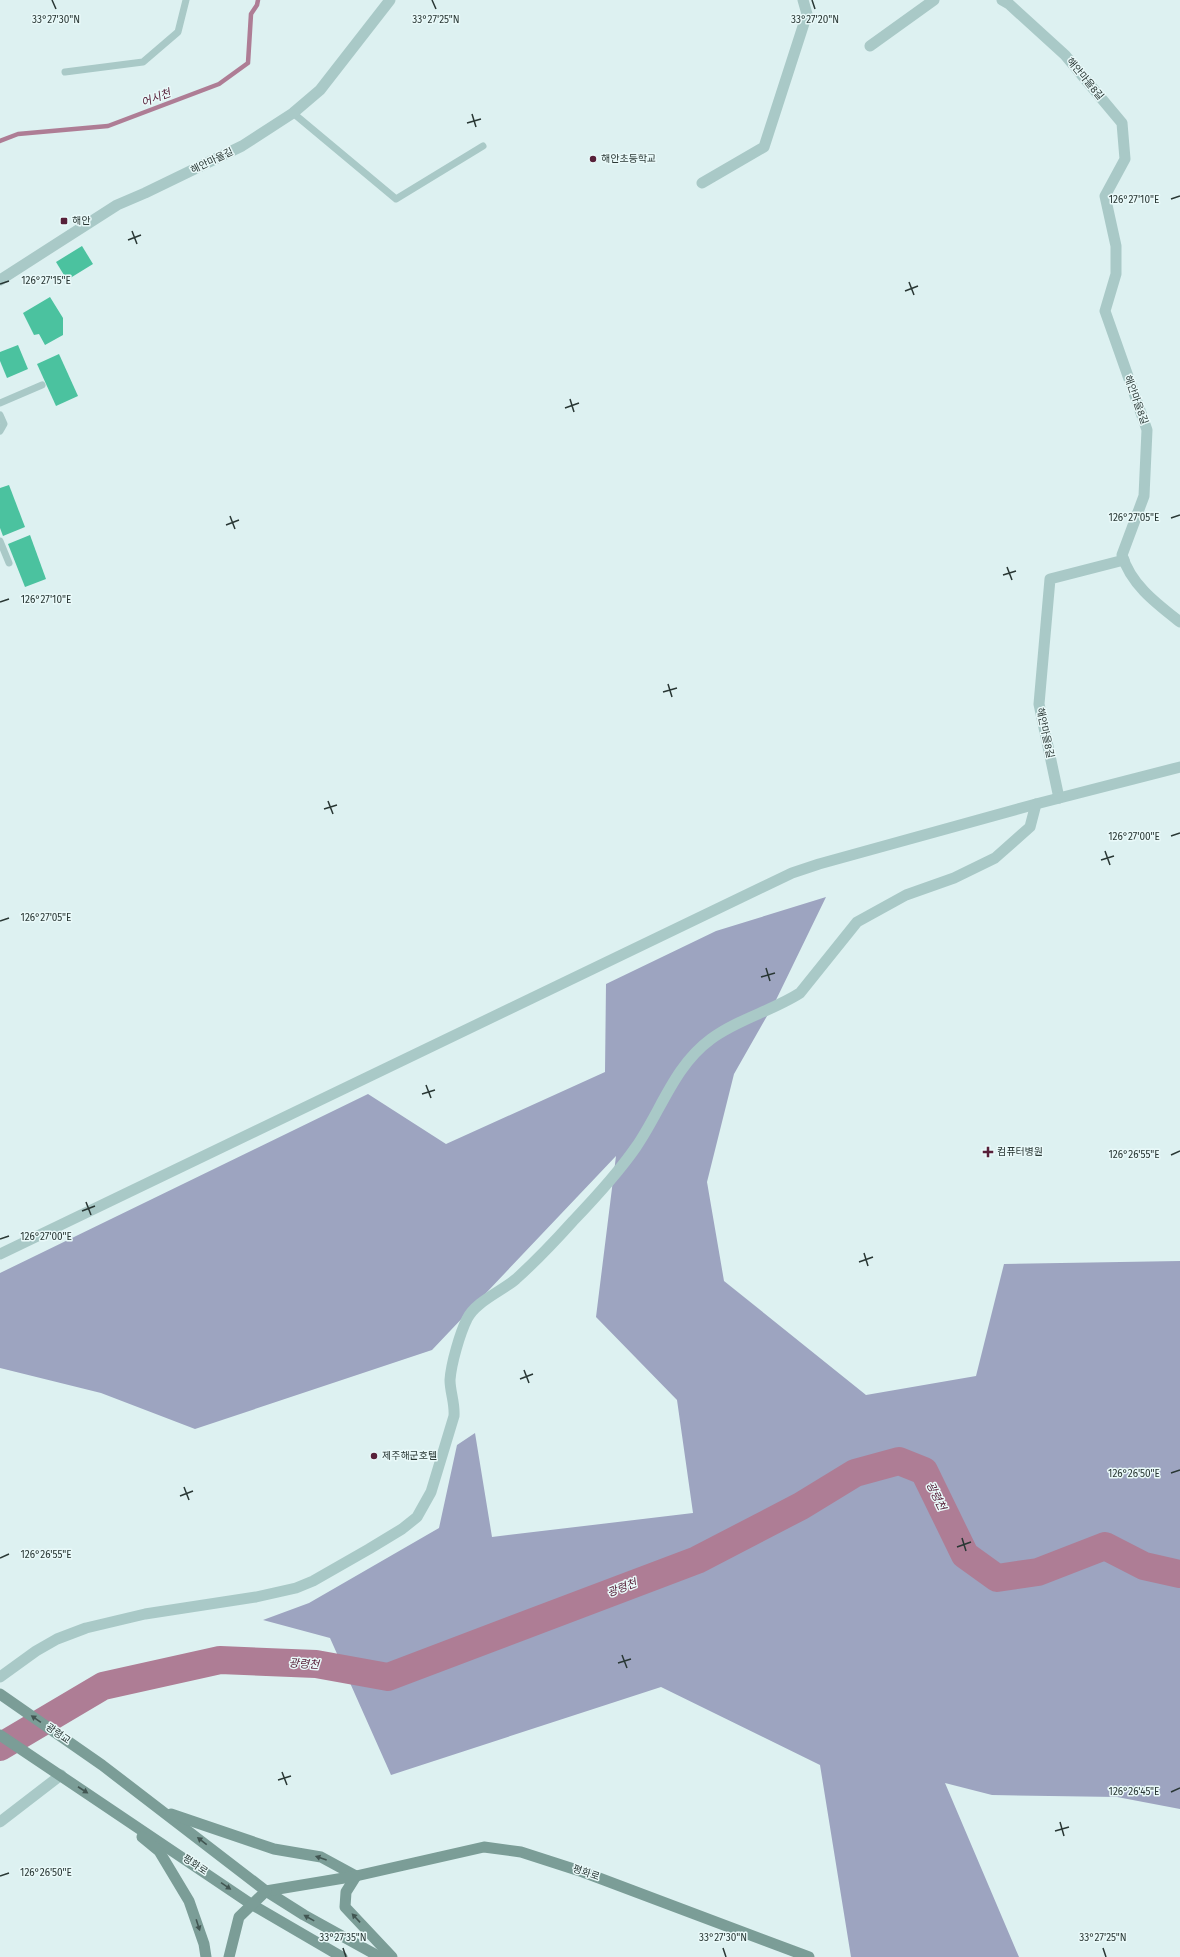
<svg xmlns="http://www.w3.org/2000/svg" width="1180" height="1957" font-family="'Fira Sans','Noto Sans KR',sans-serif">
<rect width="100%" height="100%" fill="#ddf1f1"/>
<path fill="#9da4c0" d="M 826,897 L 775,1002 L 734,1074 L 707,1182 L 724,1281 L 866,1395 L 976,1376 L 1004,1264 L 1180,1261 L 1180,1809 L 1117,1797 L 992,1795 L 945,1783 L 1019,1957 L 851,1957 L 820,1765 L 661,1687 L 391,1775 L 330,1638 L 263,1620 L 309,1603 L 439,1528 L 457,1445 L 475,1433 L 492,1537 L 693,1513 L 677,1400 L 596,1317 L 616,1156 L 432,1350 L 195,1429 L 101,1393 L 0,1368 L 0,1273 L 368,1094 L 446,1144 L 605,1072 L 606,984 L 716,931 Z"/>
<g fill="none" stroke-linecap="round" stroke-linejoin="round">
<path stroke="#ae7d95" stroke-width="4.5" d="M 0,141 L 18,134 L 108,126 L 219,84 L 248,63 L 251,14 L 257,5 L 258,0"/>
<path stroke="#ae7d95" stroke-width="28" d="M 0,1747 L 103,1686 L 220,1660 L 316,1664 L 388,1677 L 697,1560 L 801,1506 L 855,1473 L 899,1461 L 924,1471 L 965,1555 L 997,1578 L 1038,1572 L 1105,1546 L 1144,1566 L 1180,1574"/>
</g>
<g fill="#4bc29f">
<path d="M 82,246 L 93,264 L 67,280 L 56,262 Z"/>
<path d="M 50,297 L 63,318 L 63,335 L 45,345 L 39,334 L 34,335 L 23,313 Z"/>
<path d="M 18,345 L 28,369 L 7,378 L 0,361 L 0,352 Z"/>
<path d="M 59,354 L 78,396 L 56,406 L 37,364 Z"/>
<path d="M 9,485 L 25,527 L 3,536 L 0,528 L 0,488 Z"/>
<path d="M 30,535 L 46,579 L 25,587 L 8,544 Z"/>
</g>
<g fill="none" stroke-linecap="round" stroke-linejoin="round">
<g stroke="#a9c9c7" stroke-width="7">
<path d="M 65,72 L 143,62 L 178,32 L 186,0"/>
<path d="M 293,113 L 396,199 L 483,146"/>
<path d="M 0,403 L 42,385"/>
<path d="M 0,415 L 4,424 L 0,431"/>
<path d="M 0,541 L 9,563"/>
</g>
<g stroke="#a9c9c7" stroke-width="11">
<path d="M 1002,0 L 1009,4 L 1065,55 L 1122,123 L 1125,159 L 1105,196 L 1116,246 L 1116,274 L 1105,311 L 1147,430 L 1144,496 L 1122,555 C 1131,585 1157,604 1180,622"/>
<path d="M 870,46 L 934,0"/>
<path d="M 702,183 L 764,147 L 807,14 L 803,0"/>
<path d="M 1059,798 L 1039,704 L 1050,579 L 1124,560"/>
<path d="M 0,1254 L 792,873 L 819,864 L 1036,804 L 1180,767"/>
<path d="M 0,1677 L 36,1651 L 57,1639 L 86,1628 L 145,1614 L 256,1597 L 296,1588 L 313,1581 L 369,1549 L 402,1529 L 417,1517 L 431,1492 L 454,1416 C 455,1403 450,1392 450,1380 C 451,1364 460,1333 467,1319 C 475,1302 502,1291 516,1279 C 536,1261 555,1241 573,1221 C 595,1198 618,1173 636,1147 C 661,1111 674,1066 711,1039 C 738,1019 772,1011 800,993 L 857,922 L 906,895 L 954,878 L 995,858 L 1030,827 L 1036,804"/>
<path d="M 0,1822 L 61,1775"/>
</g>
<path stroke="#a9c9c7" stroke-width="11" d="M 0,280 L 117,205 L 145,193 L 242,146 L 293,113 L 320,90 L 390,0"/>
<g stroke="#7b9d97" stroke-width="11">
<path d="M 0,1694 L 102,1765 L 266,1891 L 304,1915 L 380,1957"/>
<path d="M 0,1735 L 251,1904 L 342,1957"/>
<path d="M 171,1814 L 274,1849 L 321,1857 L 356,1876"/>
<path d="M 142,1837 L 159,1851 L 189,1901 L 204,1944 L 206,1957"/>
<path d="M 356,1876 L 346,1892 L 345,1907 L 392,1957"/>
<path d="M 266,1891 L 356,1876 L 484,1847 L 521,1852 L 583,1872 L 809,1957"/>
<path d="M 229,1957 L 239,1917 L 266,1891"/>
</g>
</g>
<defs><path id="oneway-solid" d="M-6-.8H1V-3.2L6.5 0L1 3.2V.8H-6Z"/></defs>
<g fill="#425652">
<use href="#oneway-solid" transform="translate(36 1719) rotate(-145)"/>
<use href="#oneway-solid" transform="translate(83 1790) rotate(33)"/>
<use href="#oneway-solid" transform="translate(202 1841) rotate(-142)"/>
<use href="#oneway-solid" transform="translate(321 1858) rotate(-161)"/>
<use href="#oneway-solid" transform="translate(226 1886) rotate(34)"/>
<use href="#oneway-solid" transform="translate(309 1918) rotate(-151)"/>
<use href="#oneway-solid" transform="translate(356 1918) rotate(-133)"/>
<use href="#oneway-solid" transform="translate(198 1925) rotate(72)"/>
</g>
<path fill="none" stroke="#293734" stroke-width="1.5" d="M 52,0 L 56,9M 432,0 L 436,9M 812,0 L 815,9M 472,114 L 476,127M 467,123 L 481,119M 1171,199 L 1180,196M 132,231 L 137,244M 128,240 L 141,235M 909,282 L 914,295M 0,284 L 9,281M 905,291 L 918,286M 570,399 L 574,412M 565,408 L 579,403M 230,516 L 235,529M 1171,518 L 1180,515M 226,525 L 239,520M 1007,567 L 1012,580M 1003,575 L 1016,571M 0,602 L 9,599M 668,684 L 672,697M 663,692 L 677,688M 328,801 L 333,814M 324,809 L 337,805M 1171,836 L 1180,833M 1105,851 L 1110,865M 1101,860 L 1114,856M 0,921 L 9,918M 766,968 L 770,981M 761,977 L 775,973M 426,1085 L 431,1098M 422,1094 L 435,1090M 1171,1155 L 1180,1151M 86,1202 L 91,1215M 82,1211 L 95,1206M 0,1239 L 9,1236M 864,1253 L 868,1266M 859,1262 L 873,1257M 524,1370 L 529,1383M 520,1379 L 533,1374M 1171,1473 L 1180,1470M 184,1487 L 189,1500M 180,1496 L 193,1491M 962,1538 L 966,1551M 957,1547 L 971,1542M 0,1558 L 9,1554M 622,1655 L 627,1668M 618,1663 L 631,1659M 282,1772 L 287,1785M 278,1780 L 291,1776M 1171,1792 L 1180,1788M 1060,1822 L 1064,1836M 1055,1831 L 1069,1827M 0,1876 L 9,1873M 343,1948 L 346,1957M 723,1948 L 726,1957M 1103,1948 L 1106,1957"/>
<g fill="#572039" stroke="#e9f9f9" stroke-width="1.5">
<circle cx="593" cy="159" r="4"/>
<rect x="60" y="217" width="8" height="8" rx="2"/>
<path d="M986 1146h4v4h4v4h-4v4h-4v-4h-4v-4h4z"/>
<circle cx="374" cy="1456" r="4"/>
</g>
<g text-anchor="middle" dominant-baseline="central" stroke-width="3" stroke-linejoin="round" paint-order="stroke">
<g font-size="10" fill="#293734" stroke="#e9f9f9">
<text transform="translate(1085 79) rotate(50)">해안마을8길</text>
<text transform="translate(212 161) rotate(-26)">해안마을길</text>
<text transform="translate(1136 400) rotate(70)">해안마을8길</text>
<text transform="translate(1045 733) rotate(78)">해안마을8길</text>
<text transform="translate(58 1734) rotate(35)">광령교</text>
<text transform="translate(195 1865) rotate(34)">평화로</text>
<text transform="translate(586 1873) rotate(19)">평화로</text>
</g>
<g font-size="10" fill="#293734" stroke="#e9f9f9" text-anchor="start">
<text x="601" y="159">해안초등학교</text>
<text x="72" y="221">해안</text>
<text x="997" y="1152">컴퓨터병원</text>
<text x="382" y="1456">제주해군호텔</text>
</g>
<g font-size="11" font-style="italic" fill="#572039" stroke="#e9f9f9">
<text transform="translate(156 98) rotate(-21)">어시천</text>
<text transform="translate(936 1496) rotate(64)">광령천</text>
<text transform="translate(622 1588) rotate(-21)">광령천</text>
<text transform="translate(304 1664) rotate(4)">광령천</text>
</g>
</g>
<g font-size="10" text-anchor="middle" fill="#293734" stroke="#e9f9f9" stroke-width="3" stroke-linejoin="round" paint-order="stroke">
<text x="56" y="23">33°27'30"N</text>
<text x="436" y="23">33°27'25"N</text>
<text x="815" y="23">33°27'20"N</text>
<text x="1134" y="203">126°27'10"E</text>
<text x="46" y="284">126°27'15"E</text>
<text x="1134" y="521">126°27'05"E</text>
<text x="46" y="603">126°27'10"E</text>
<text x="1134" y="840">126°27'00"E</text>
<text x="46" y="921">126°27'05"E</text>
<text x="1134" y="1158">126°26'55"E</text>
<text x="46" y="1240">126°27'00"E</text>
<text x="1134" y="1477">126°26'50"E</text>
<text x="46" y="1558">126°26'55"E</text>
<text x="1134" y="1795">126°26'45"E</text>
<text x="46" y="1876">126°26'50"E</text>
<text x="343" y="1941">33°27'35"N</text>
<text x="723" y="1941">33°27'30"N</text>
<text x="1103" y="1941">33°27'25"N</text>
</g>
</svg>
